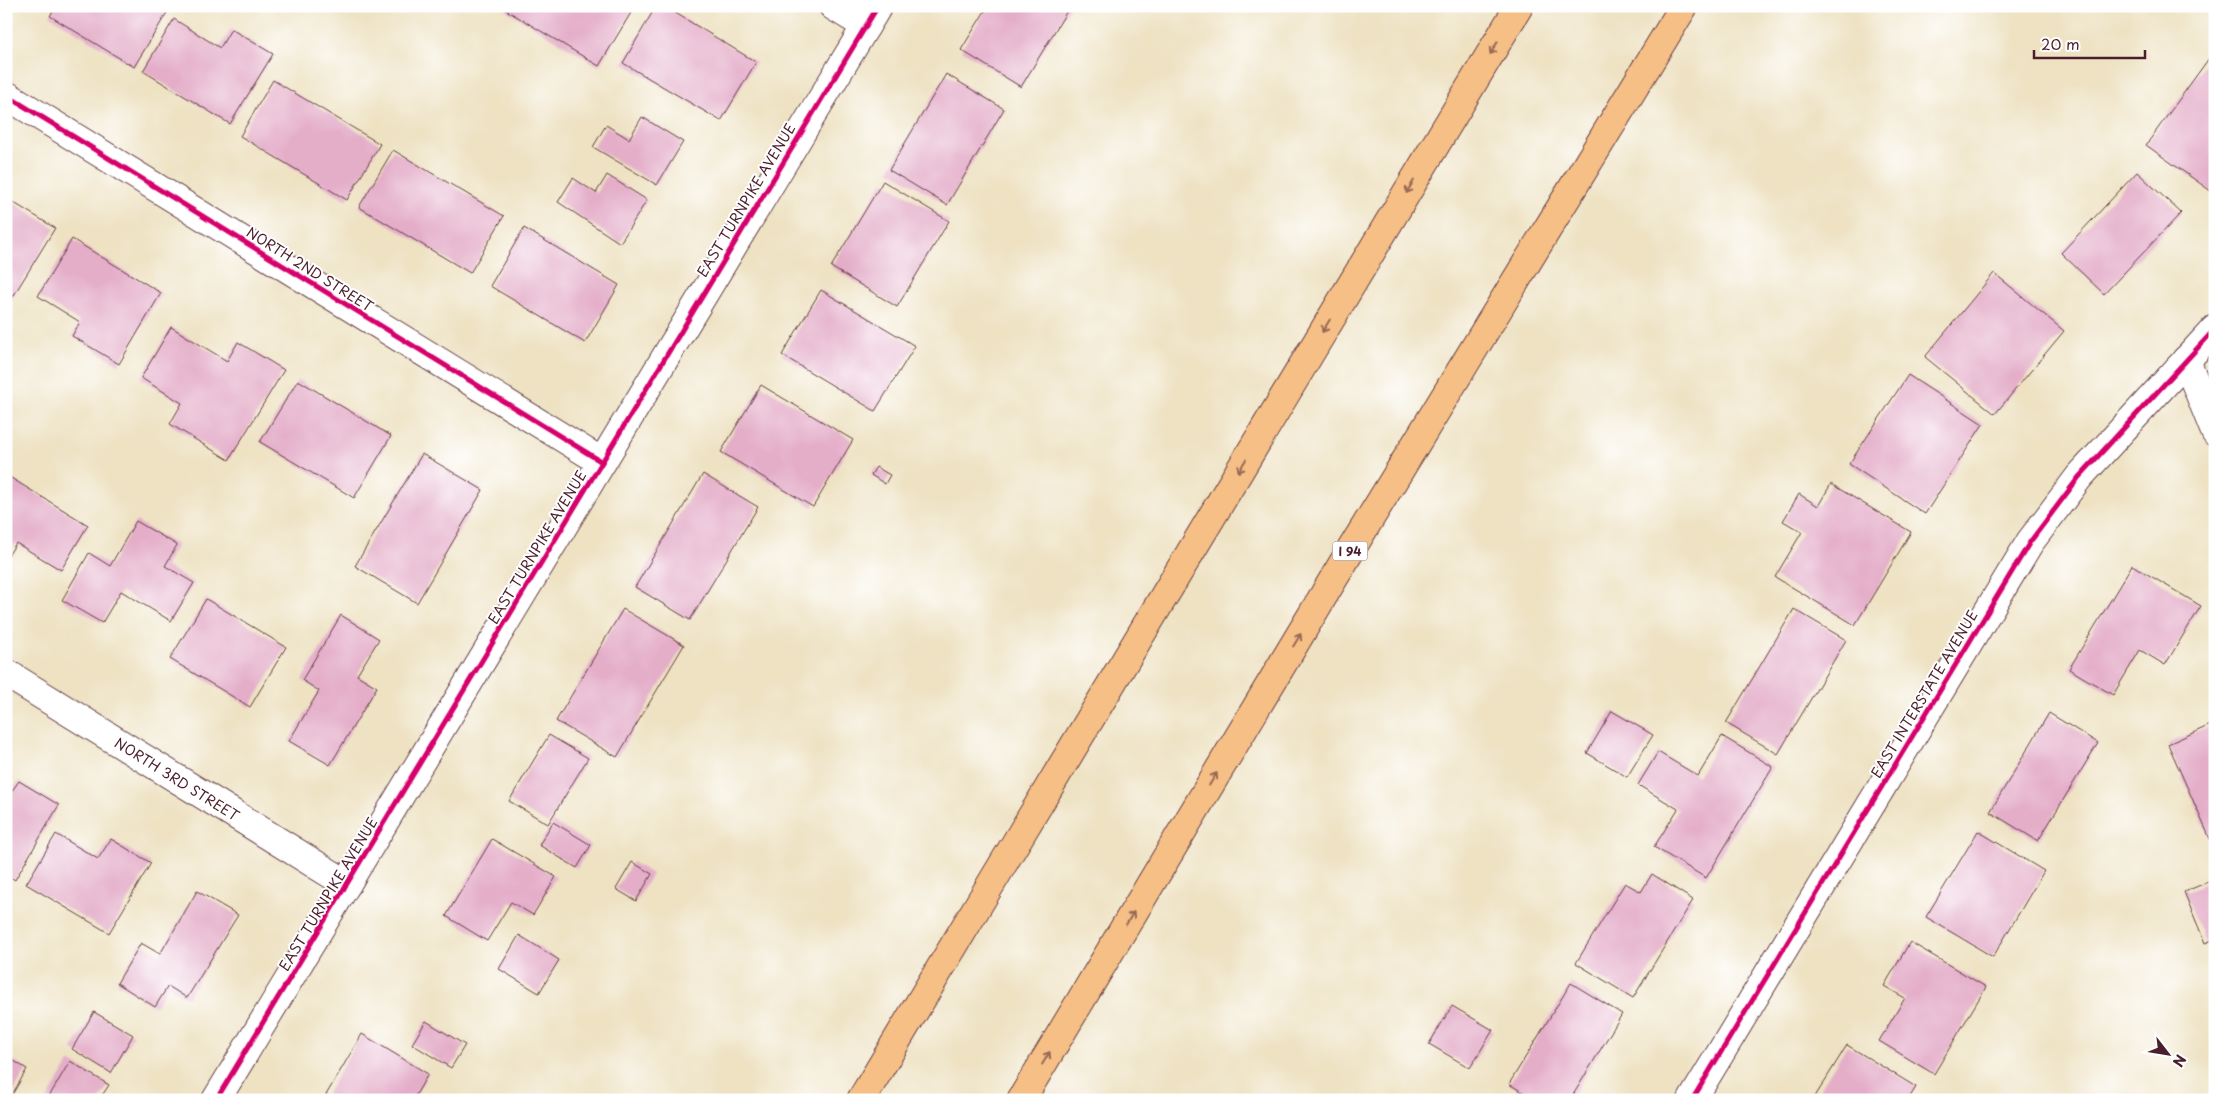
<svg xmlns="http://www.w3.org/2000/svg" width="2221" height="1106" font-family="'Playpen Sans',sans-serif">
<rect width="100%" height="100%" fill="#fff"/>
<filter id="ink" filterUnits="userSpaceOnUse"><feTurbulence type="fractalNoise" baseFrequency=".02" numOctaves="2"/><feDisplacementMap in="SourceGraphic" scale="10" xChannelSelector="R" yChannelSelector="G"/><feConvolveMatrix kernelMatrix="1 2 1 2 8 2 1 2 1" color-interpolation-filters="sRGB"/></filter>
<filter id="wash" filterUnits="userSpaceOnUse"><feTurbulence type="fractalNoise" baseFrequency=".0096" numOctaves="4" result="noise"/><feDisplacementMap in="SourceGraphic" scale="20" xChannelSelector="R" yChannelSelector="G"/><feGaussianBlur stdDeviation="1.12" result="paint"/><feColorMatrix in="noise" values="0 0 0 0 0 0 0 0 0 0 0 0 0 0 0 0 0 1.4 0 .05"/><feComposite in="paint" operator="in"/></filter>
<g filter="url(#wash)">
<rect width="100%" height="100%" fill="#eee2c3"/>
<g id="blocks">
<g fill="#e4aec9">
<path d="M 56,6 L 171,6 L 134,67 L 50,16 Z"/>
<path d="M 508,6 L 635,6 L 599,66 L 506,10 Z"/>
<path d="M 656,6 L 664,6 L 756,62 L 721,121 L 623,63 Z"/>
<path d="M 988,6 L 1070,6 L 1021,87 L 961,50 Z"/>
<path d="M 174,19 L 220,48 L 231,29 L 273,54 L 230,124 L 143,71 Z"/>
<path d="M 2215,50 L 2215,194 L 2146,145 Z"/>
<path d="M 946,74 L 1004,109 L 947,205 L 889,170 Z"/>
<path d="M 273,80 L 380,144 L 347,200 L 240,136 Z"/>
<path d="M 642,117 L 683,142 L 657,185 L 593,147 L 606,125 L 629,139 Z"/>
<path d="M 393,150 L 504,216 L 470,273 L 359,207 Z"/>
<path d="M 2137,172 L 2181,213 L 2104,294 L 2061,253 Z"/>
<path d="M 607,175 L 647,200 L 620,243 L 558,202 L 573,178 L 596,193 Z"/>
<path d="M 883,181 L 949,221 L 897,307 L 831,267 Z"/>
<path d="M 6,198 L 55,228 L 6,308 Z"/>
<path d="M 524,228 L 619,285 L 585,343 L 490,286 Z"/>
<path d="M 72,239 L 161,293 L 119,364 L 72,336 L 80,322 L 38,296 Z"/>
<path d="M 1994,273 L 2064,331 L 1995,414 L 1925,357 Z"/>
<path d="M 821,290 L 915,346 L 875,411 L 782,355 Z"/>
<path d="M 171,327 L 227,361 L 238,342 L 284,370 L 229,460 L 170,424 L 182,403 L 141,378 Z"/>
<path d="M 1908,375 L 1983,424 L 1925,514 L 1849,464 Z"/>
<path d="M 298,380 L 391,436 L 354,498 L 260,442 Z"/>
<path d="M 761,385 L 853,440 L 813,507 L 721,452 Z"/>
<path d="M 422,454 L 483,490 L 417,603 L 355,566 Z"/>
<path d="M 876,467 L 890,475 L 885,484 L 871,475 Z"/>
<path d="M 703,474 L 758,507 L 690,620 L 635,587 Z"/>
<path d="M 6,475 L 88,525 L 61,570 L 16,543 L 6,559 Z"/>
<path d="M 1831,484 L 1911,532 L 1855,625 L 1775,577 L 1802,532 L 1783,521 L 1799,494 L 1818,506 Z"/>
<path d="M 136,521 L 177,545 L 165,566 L 194,583 L 171,621 L 121,591 L 102,623 L 62,600 L 89,553 L 110,566 Z"/>
<path d="M 2132,565 L 2201,606 L 2165,665 L 2140,650 L 2113,695 L 2069,669 Z"/>
<path d="M 206,599 L 286,647 L 250,707 L 170,659 Z"/>
<path d="M 623,609 L 684,645 L 617,757 L 556,721 Z"/>
<path d="M 1794,609 L 1846,640 L 1778,754 L 1726,723 Z"/>
<path d="M 341,615 L 379,639 L 357,675 L 377,687 L 330,765 L 289,741 L 319,691 L 302,680 Z"/>
<path d="M 1612,711 L 1653,735 L 1627,777 L 1587,753 Z"/>
<path d="M 2049,713 L 2098,743 L 2038,841 L 1990,812 Z"/>
<path d="M 2215,723 L 2215,850 L 2168,744 Z"/>
<path d="M 549,735 L 588,758 L 548,824 L 509,801 Z"/>
<path d="M 1722,736 L 1773,767 L 1706,878 L 1654,847 L 1678,809 L 1638,785 L 1658,752 L 1698,776 Z"/>
<path d="M 19,781 L 59,805 L 15,880 L 6,874 L 6,799 Z"/>
<path d="M 553,822 L 591,845 L 577,868 L 539,845 Z"/>
<path d="M 1978,831 L 2044,871 L 1993,957 L 1926,917 Z"/>
<path d="M 56,834 L 98,859 L 111,839 L 151,863 L 109,933 L 26,884 Z"/>
<path d="M 492,839 L 556,877 L 533,915 L 511,902 L 487,941 L 446,916 Z"/>
<path d="M 632,862 L 652,874 L 636,901 L 616,889 Z"/>
<path d="M 1652,874 L 1693,900 L 1633,998 L 1576,963 L 1625,883 L 1641,892 Z"/>
<path d="M 2215,879 L 2215,939 L 2205,943 L 2184,892 Z"/>
<path d="M 197,891 L 238,915 L 187,998 L 168,986 L 155,1007 L 117,983 L 141,943 L 160,954 Z"/>
<path d="M 519,935 L 559,960 L 539,993 L 499,969 Z"/>
<path d="M 1910,942 L 1986,987 L 1934,1074 L 1879,1041 L 1905,998 L 1884,986 Z"/>
<path d="M 1571,983 L 1622,1014 L 1570,1100 L 1536,1100 L 1509,1084 Z"/>
<path d="M 1452,1006 L 1493,1030 L 1470,1068 L 1429,1044 Z"/>
<path d="M 94,1012 L 133,1035 L 111,1073 L 72,1049 Z"/>
<path d="M 426,1021 L 465,1045 L 451,1068 L 412,1044 Z"/>
<path d="M 362,1034 L 428,1074 L 413,1100 L 323,1100 Z"/>
<path d="M 1847,1045 L 1916,1087 L 1908,1100 L 1813,1100 Z"/>
<path d="M 6,1056 L 27,1069 L 9,1100 L 6,1100 Z"/>
<path d="M 70,1061 L 109,1085 L 99,1100 L 47,1100 Z"/>
</g>
</g>
</g>
<g filter="url(#ink)">
<use href="#blocks" fill-opacity="0" stroke="#633c42" stroke-width="1"/>
<g fill="none" stroke-linecap="round" stroke-linejoin="round">
<g stroke="#633c42" stroke-width="30">
<g id="minor">
<path d="M 833,6 L 866,26"/>
<path d="M 6,95 L 602,462"/>
<path d="M 2186,360 L 2215,432"/>
<path d="M 6,673 L 347,884"/>
</g>
</g>
<g stroke="#633c42" stroke-width="30">
<g id="tertiary">
<path d="M 216,1100 L 878,6"/>
<path d="M 1692,1100 L 2030,542 L 2079,477 L 2215,329"/>
</g>
</g>
<g stroke="#633c42" stroke-width="30">
<g id="motorway">
<path d="M 861,1100 L 1519,6"/>
<path d="M 1021,1100 L 1352,548 L 1684,6"/>
</g>
</g>
<use href="#minor" stroke="#fff" stroke-width="28"/>
<use href="#tertiary" stroke="#fff" stroke-width="28"/>
<use href="#motorway" stroke="#f5bf86" stroke-width="28"/>
<g stroke="#fff" stroke-width="8">
<g id="cycleway">
<path d="M 6,95 L 602,462"/>
<path d="M 216,1100 L 878,6"/>
<path d="M 1692,1100 L 2030,542 L 2079,477 L 2215,329"/>
</g>
</g>
<use href="#cycleway" stroke="#d6006c" stroke-width="5"/>
</g>
<defs><path id="oneway-shaft" d="M-6 0H5M1.5-3L5.5 0L1.5 3" fill="none" stroke-width="1.6" stroke-linecap="round" stroke-linejoin="round" transform="scale(1.25)"/></defs>
<g stroke="#976754">
<use href="#oneway-shaft" transform="translate(1494 48) rotate(121)"/>
<use href="#oneway-shaft" transform="translate(1410 187) rotate(121)"/>
<use href="#oneway-shaft" transform="translate(1326 326) rotate(121)"/>
<use href="#oneway-shaft" transform="translate(1242 466) rotate(121)"/>
<use href="#oneway-shaft" transform="translate(1297 640) rotate(-59)"/>
<use href="#oneway-shaft" transform="translate(1213 779) rotate(-59)"/>
<use href="#oneway-shaft" transform="translate(1130 918) rotate(-59)"/>
<use href="#oneway-shaft" transform="translate(1046 1058) rotate(-59)"/>
</g>
</g>
<g text-anchor="middle" dominant-baseline="central" stroke-width="4" stroke-linejoin="round" paint-order="stroke">
<rect fill="#fff" stroke="#80626b" stroke-width="1" x="1332.5" y="541.5" width="35" height="19" rx="4"/>
<g font-size="12" font-weight="bold" fill="#4a1f2b">
<text x="1350" y="551">I 94</text>
</g>
<g font-size="14" fill="#4a1f2b" stroke="#fff">
<text transform="translate(746 200) rotate(-59)">EAST TURNPIKE AVENUE</text>
<text transform="translate(310 269) rotate(32)">NORTH 2ND STREET</text>
<text transform="translate(537 547) rotate(-59)">EAST TURNPIKE AVENUE</text>
<text transform="translate(1924 694) rotate(-59)">EAST INTERSTATE AVENUE</text>
<text transform="translate(177 779) rotate(32)">NORTH 3RD STREET</text>
<text transform="translate(328 894) rotate(-59)">EAST TURNPIKE AVENUE</text>
</g>
</g>
<rect width="2221" height="1106" fill="none" stroke="#fff" stroke-width="25"/>
<g transform="translate(2168 1054) rotate(121)" stroke="#ffffff" stroke-width="4" paint-order="stroke">
<path d="M0-4L9 19L0 12L-9 19Z" fill="#4a1f2b"/>
<text y="-8" font-size="14" font-weight="bold" text-anchor="middle" fill="#4a1f2b">N</text>
</g>
<path d="M2034 50v8h111v-8" fill="none" stroke="#4a1f2b" stroke-width="2.5"/>
<text x="2041" y="50" font-size="15" fill="#4a1f2b" stroke="#ffffff" stroke-width="4" paint-order="stroke">20 m</text>
</svg>
